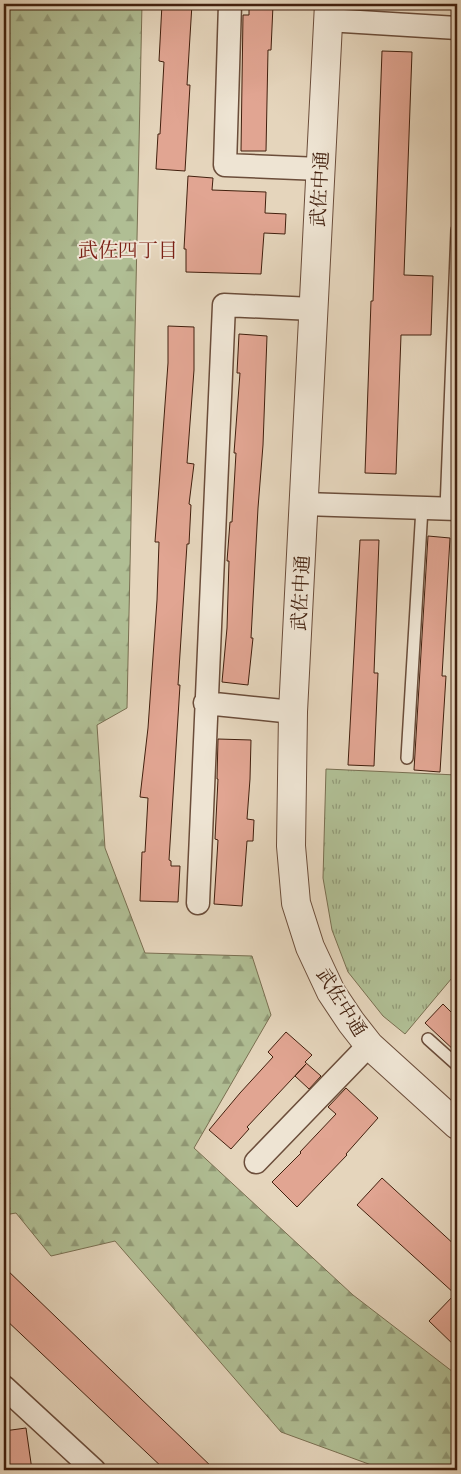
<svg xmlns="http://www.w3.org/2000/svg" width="461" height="1474" font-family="'Sorts Mill Goudy','Noto Serif JP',serif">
  <defs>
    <pattern id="grass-tufts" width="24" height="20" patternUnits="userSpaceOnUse" patternTransform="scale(1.25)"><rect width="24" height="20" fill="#b0be94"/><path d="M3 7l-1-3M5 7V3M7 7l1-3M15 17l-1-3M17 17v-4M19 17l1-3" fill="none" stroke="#919a77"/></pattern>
    <pattern id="forest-firs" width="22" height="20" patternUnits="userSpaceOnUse" patternTransform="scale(1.25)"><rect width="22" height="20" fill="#b0be94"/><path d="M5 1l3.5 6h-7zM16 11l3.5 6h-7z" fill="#919a77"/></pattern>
  </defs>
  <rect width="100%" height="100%" fill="#e5d5bc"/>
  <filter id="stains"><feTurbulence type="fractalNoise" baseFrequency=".004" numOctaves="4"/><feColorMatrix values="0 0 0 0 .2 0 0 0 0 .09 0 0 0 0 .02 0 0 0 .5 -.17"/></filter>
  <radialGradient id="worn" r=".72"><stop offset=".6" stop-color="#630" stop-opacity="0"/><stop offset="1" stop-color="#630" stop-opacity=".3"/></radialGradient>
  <path fill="url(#grass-tufts)" stroke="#796f51" d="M326 769 457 775V972L405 1034 383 1016 348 972 332 930 323 878Z"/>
  <path fill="url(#forest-firs)" stroke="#796f51" d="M4 4H142L127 708 97 725 105 848 145 953 252 956 271 1015 194 1148 353 1295 457 1375V1470H385L281 1432 115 1241 51 1256 16 1213 4 1215Z"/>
  <path fill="#e1a592" stroke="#42200e" d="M162 4H192L187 85H190L185 171 156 169 158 134H160L164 62 159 61Z
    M249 4 273 5 271 50H268L266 151H241L243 15H249Z
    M382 51 412 52 404 275 433 276 431 335H401L396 474 365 473 371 301H373Z
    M188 176 213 178 212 190 266 192 265 213 286 214 285 234 264 233 261 274 186 272V249H184Z
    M168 326 194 327V370L187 463 194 464 189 504 191 505 189 544H187L178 685H180L169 860 171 861V866H180L178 902 140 901 142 852H145L148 798 140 797 148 728 157 600 159 542H155L168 363Z
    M239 334 267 336 263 445 258 508 251 638H253L248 685 222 682 227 628 229 561H227L230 522H232L236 453H234L240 373H237Z
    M428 536 450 538 442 676H446L440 772 414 770Z
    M360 540H379L374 673H378L374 766 348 765Z
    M218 739 251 740 250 779 247 819 254 820 253 841H247L242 906 214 904 218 840 215 839 218 779H217Z
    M443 1004 457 1018V1053L425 1023Z
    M286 1032 312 1055 305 1062 321 1076 309 1089 295 1076 306 1064 247 1127 249 1129 231 1149 209 1130 240 1093 273 1057 268 1052Z
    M346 1088 378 1118 346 1154 347 1155 297 1207 272 1182 301 1153 300 1152 336 1114 328 1107Z
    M382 1178 457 1247V1348L429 1321 455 1294 357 1205Z
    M4 1267 138 1396 215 1470H165L4 1318Z
    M26 1428 32 1470H4V1431Z"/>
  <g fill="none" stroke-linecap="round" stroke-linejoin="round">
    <defs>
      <path id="service" d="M446 509 457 230
        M407 758 422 508
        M428 1039 457 1065"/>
      <path id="minor" d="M230 4 225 165 320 169
        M327 20 457 28
        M304 504 457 509
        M205 703 293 712
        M198 903 224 305 313 309
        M256 1162 369 1045
        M4 1387 94 1470"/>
      <path id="tertiary" d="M329 4 293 712 291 846 296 903 310 947 331 992 351 1022 369 1045 457 1125"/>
    </defs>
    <use href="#service" stroke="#6b4d3a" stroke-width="14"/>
    <use href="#minor" stroke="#6b4d3a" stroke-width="25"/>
    <use href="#tertiary" stroke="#6b4d3a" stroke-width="30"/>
    <use href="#service" stroke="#eee4d3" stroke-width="11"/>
    <use href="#minor" stroke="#eee4d3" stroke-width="22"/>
    <use href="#tertiary" stroke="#eee4d3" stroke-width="28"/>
  </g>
  <g text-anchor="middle" stroke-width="4" stroke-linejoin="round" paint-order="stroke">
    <g font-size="19" fill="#42200e" stroke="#eee4d3">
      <text transform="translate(319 189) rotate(-87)" y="7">武佐中通</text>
      <text transform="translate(300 593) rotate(-87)" y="7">武佐中通</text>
      <text transform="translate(342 1002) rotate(58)" y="7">武佐中通</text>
    </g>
    <g font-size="20" fill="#7a1f14" stroke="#eee4d3">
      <text x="128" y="257">武佐四丁目</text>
    </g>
  </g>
  <rect width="461" height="1474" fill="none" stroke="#e5d5bc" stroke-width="20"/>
  <rect x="5" y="5" width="451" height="1464" fill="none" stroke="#42200e" stroke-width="2.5"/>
  <rect x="10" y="10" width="441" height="1454" fill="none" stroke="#42200e"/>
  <rect width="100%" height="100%" filter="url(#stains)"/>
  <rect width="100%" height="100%" fill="url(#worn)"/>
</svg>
